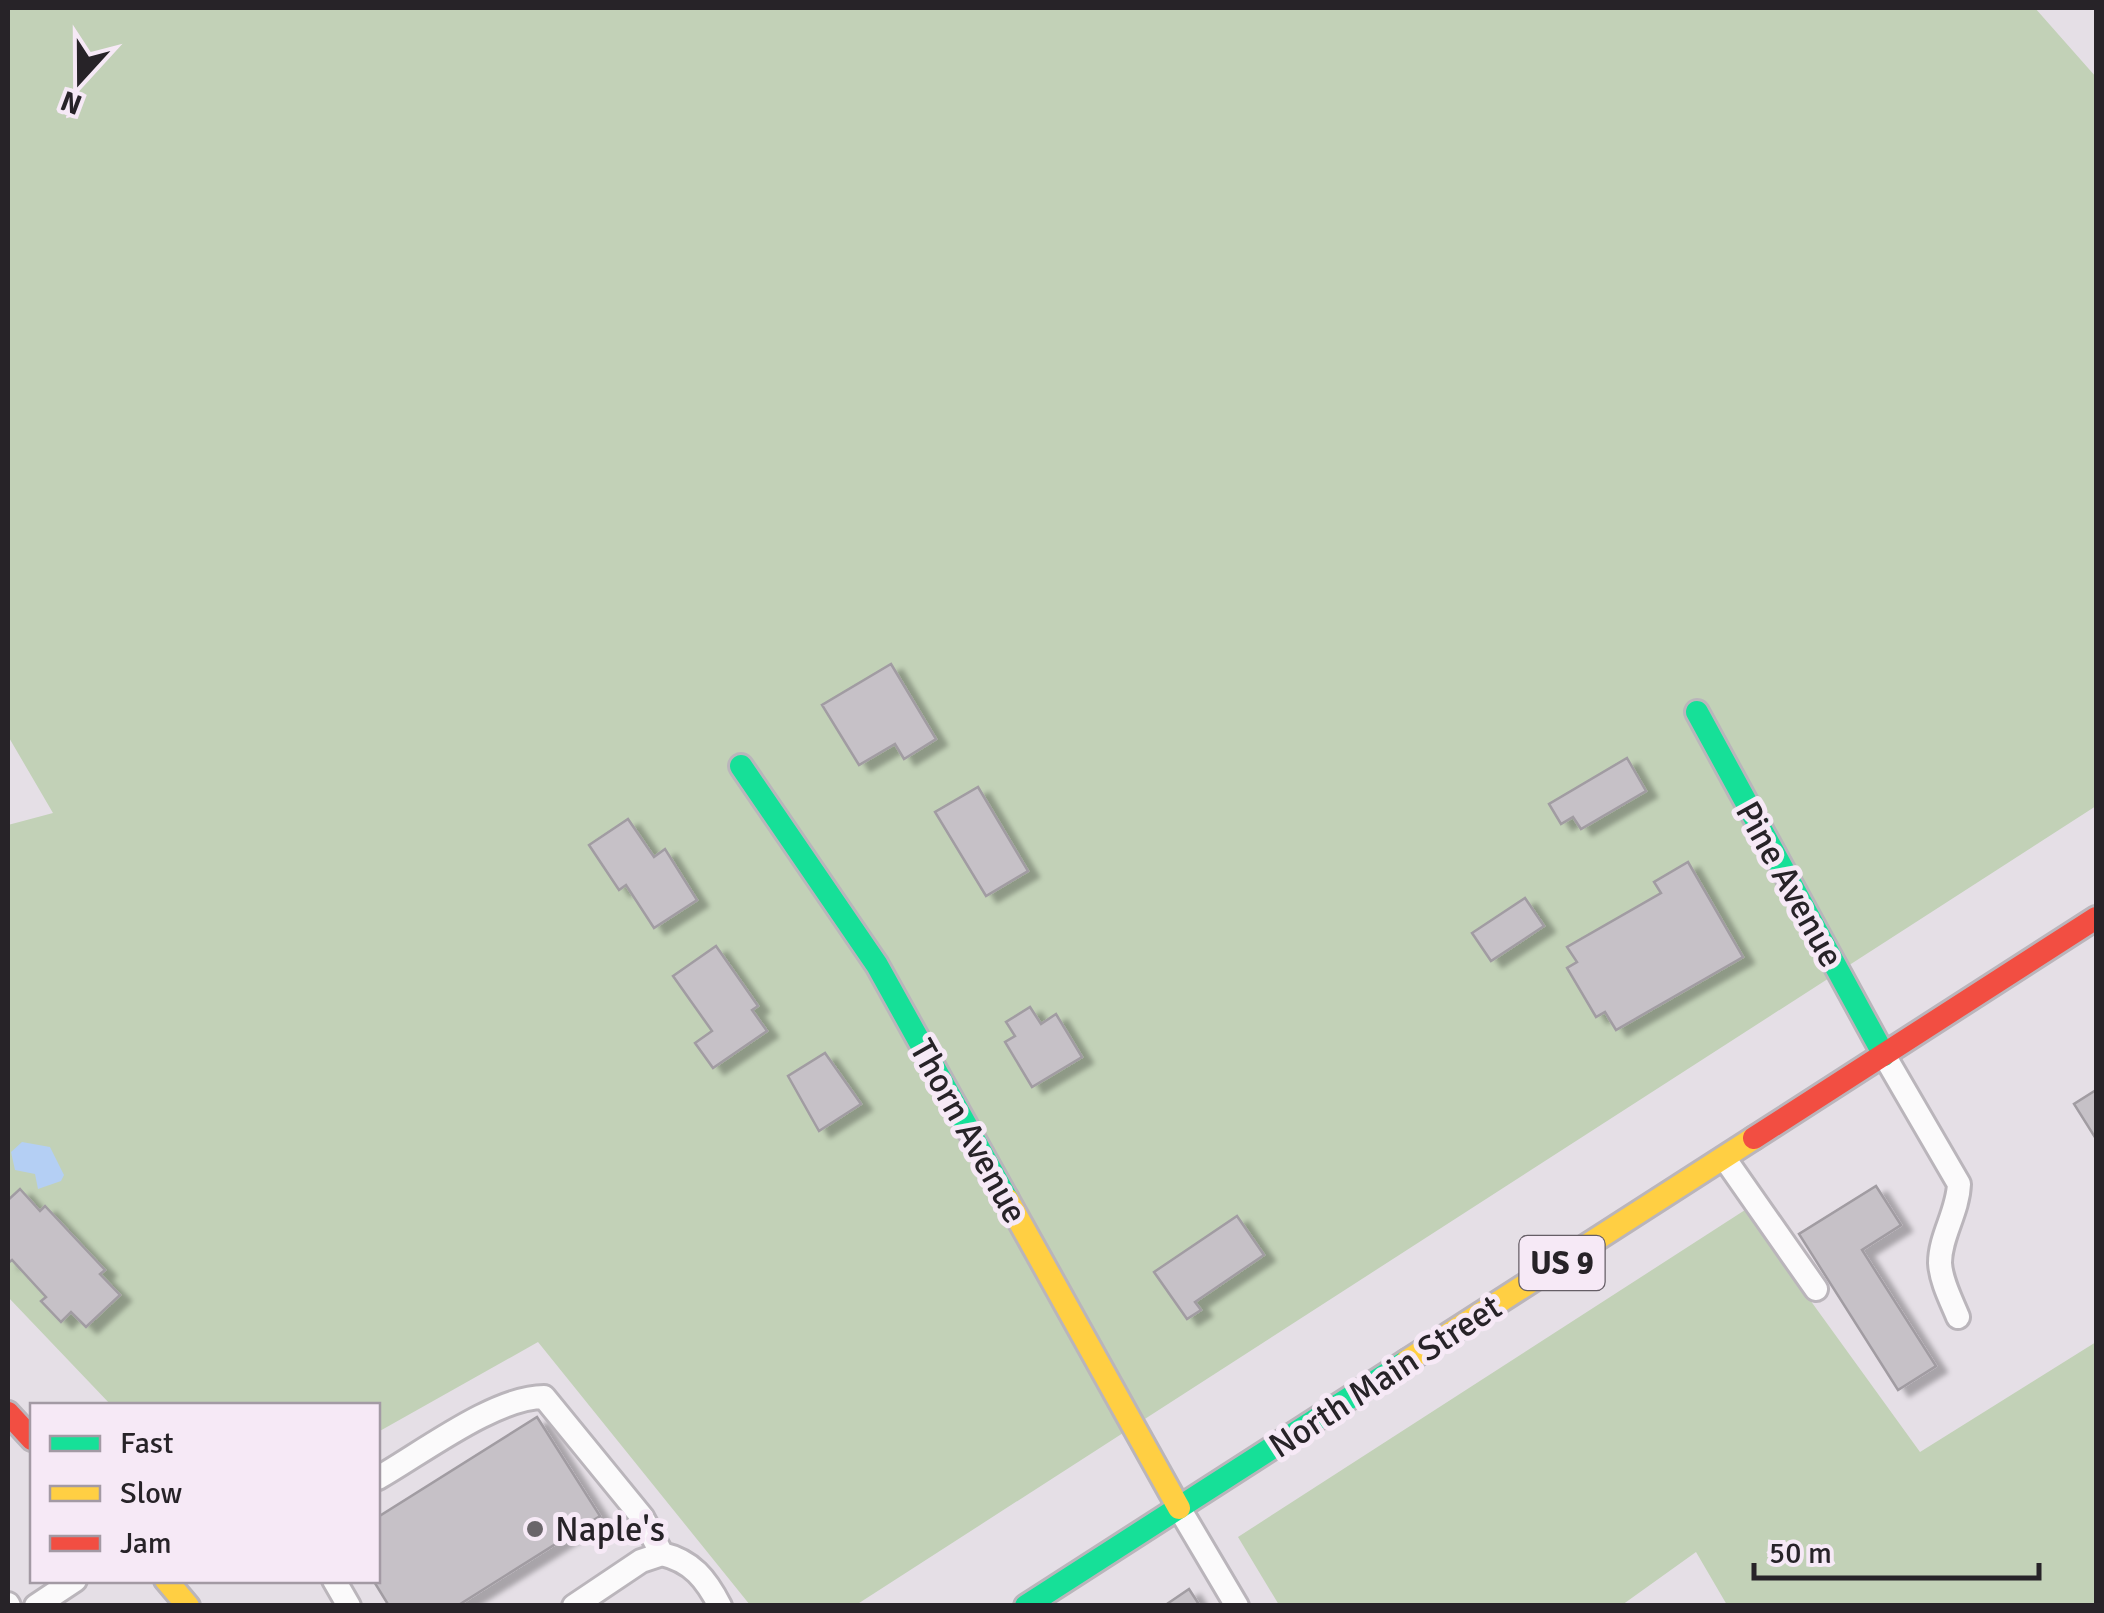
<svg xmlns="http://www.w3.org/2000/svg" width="2104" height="1613" font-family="Signika,sans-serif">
  <defs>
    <filter id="shadow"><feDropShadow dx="11" dy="6" stdDeviation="2.5" flood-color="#0004"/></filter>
  </defs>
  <rect width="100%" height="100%" fill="#e5dfe6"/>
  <path fill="#c2d1b7" d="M8 8H2035L2096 77V806L856 1605H750L538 1342 378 1432V1406L111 1405 8 1297V825L53 813 8 736Z
    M1745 1210 1920 1452 2096 1342V1605H1727L1696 1552 1622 1605H1279L1238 1537Z"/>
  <path fill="#b4cff4" d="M22 1142 50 1147 64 1175 61 1181 38 1189 35 1174 15 1170 11 1152Z"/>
  <path fill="#c6c1c7" stroke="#a19ca2" stroke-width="2.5" filter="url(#shadow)" d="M891 664 936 739 904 759 895 744 859 765 822 705Z
    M1627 758 1646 791 1581 829 1573 817 1561 824 1549 804Z
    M978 787 1028 871 986 896 935 812Z
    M628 819 654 857 665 849 697 900 654 928 626 885 619 890 589 845Z
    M1688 862 1743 957 1616 1030 1605 1012 1596 1017 1567 968 1577 962 1567 947 1661 893 1654 882Z
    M1525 898 1544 926 1491 961 1472 933Z
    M716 946 758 1006 752 1010 767 1031 713 1068 695 1043 712 1031 673 976Z
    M1030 1007 1041 1024 1056 1014 1082 1057 1032 1087 1005 1042 1015 1036 1006 1022Z
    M825 1053 861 1104 819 1131 788 1076Z
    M2096 1090V1139L2074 1104Z
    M1876 1186 1901 1225 1862 1250 1936 1366 1898 1390 1799 1234Z
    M20 1189 40 1211 45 1206 105 1270 100 1274 120 1295 86 1327 71 1312 61 1322 41 1301 46 1297 12 1260 8 1263V1200Z
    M1237 1216 1264 1255 1195 1302 1201 1310 1187 1319 1154 1272Z
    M537 1417 600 1516 457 1606H389L373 1580H378V1517Z
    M1189 1589 1200 1606H1164Z"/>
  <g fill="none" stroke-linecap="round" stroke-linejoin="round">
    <defs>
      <path id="lane" d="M1884 1055 1959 1184C1958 1212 1940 1236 1940 1263 1941 1281 1951 1300 1958 1317
        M1725 1159 1816 1289
        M378 1478C422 1453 495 1397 544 1397L642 1517 662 1554
        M1179 1508 1237 1606
        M334 1580 349 1606
        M8 1604 9 1606
        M36 1606 75 1580
        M574 1606 641 1561 662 1554C692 1561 706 1579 720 1606"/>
      <path id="fast" d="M1697 712 1884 1055
        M741 766 877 965 1007 1199
        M1026 1606 1407 1361"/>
      <path id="slow" d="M1007 1199 1179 1508
        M1407 1361 1754 1138
        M166 1580 188 1606"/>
      <path id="jam" d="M1754 1138 2096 918
        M8 1413 32 1439"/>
    </defs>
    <use href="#lane" stroke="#bab5bb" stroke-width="28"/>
    <use href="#fast" stroke="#bab5bb" stroke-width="28"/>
    <use href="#slow" stroke="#bab5bb" stroke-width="28"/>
    <use href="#jam" stroke="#bab5bb" stroke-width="28"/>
    <use href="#lane" stroke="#fbfafb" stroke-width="22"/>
    <use href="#fast" stroke="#16e098" stroke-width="22"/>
    <use href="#slow" stroke="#ffcf43" stroke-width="22"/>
    <use href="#jam" stroke="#f24e42" stroke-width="22"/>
  </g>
  <circle fill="#6a656a" stroke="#f6e9f6" stroke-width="4" cx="535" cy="1529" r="10"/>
  <g text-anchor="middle" stroke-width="10" stroke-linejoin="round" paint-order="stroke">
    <rect fill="#f6e9f6" stroke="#655e66" stroke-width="2.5" x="1519.5" y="1236" width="85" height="54" rx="8"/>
    <g font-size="32" font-weight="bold" fill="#272328">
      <text x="1562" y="1274">US 9</text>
    </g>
    <g font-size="35" fill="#272328" stroke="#f6e9f6">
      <text transform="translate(1790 884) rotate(61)" y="12">Pine Avenue</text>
      <text transform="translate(969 1131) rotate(61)" y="12">Thorn Avenue</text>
      <text transform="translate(1385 1376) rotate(-33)" y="12">North Main Street</text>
    </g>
    <g font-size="35" fill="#272328" stroke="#f6e9f6" text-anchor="start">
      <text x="555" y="1541">Naple's</text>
    </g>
  </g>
  <rect width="2104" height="1613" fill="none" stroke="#272328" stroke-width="20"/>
  <rect x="30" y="1403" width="350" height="180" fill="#f6e9f6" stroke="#a39aa4" stroke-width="2.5"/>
  <rect x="50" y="1436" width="50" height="15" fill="#16e098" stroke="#a39aa4" stroke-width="2.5"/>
  <text x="120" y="1453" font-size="30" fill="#272328">Fast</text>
  <rect x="50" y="1486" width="50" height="15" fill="#ffcf43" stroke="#a39aa4" stroke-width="2.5"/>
  <text x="120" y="1503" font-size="30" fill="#272328">Slow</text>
  <rect x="50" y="1536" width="50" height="15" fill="#f24e42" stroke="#a39aa4" stroke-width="2.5"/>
  <text x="120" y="1553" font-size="30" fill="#272328">Jam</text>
  <g transform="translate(80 80) rotate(201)" stroke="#f6e9f6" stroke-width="8" paint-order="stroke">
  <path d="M0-8L18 38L0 25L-18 38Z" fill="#272328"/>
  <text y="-15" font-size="28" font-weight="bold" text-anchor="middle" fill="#272328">N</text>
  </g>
  <path d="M1754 1563v15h285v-15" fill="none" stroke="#272328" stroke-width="5"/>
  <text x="1769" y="1563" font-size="30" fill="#272328" stroke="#f6e9f6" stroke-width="8" paint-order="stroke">50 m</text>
</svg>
